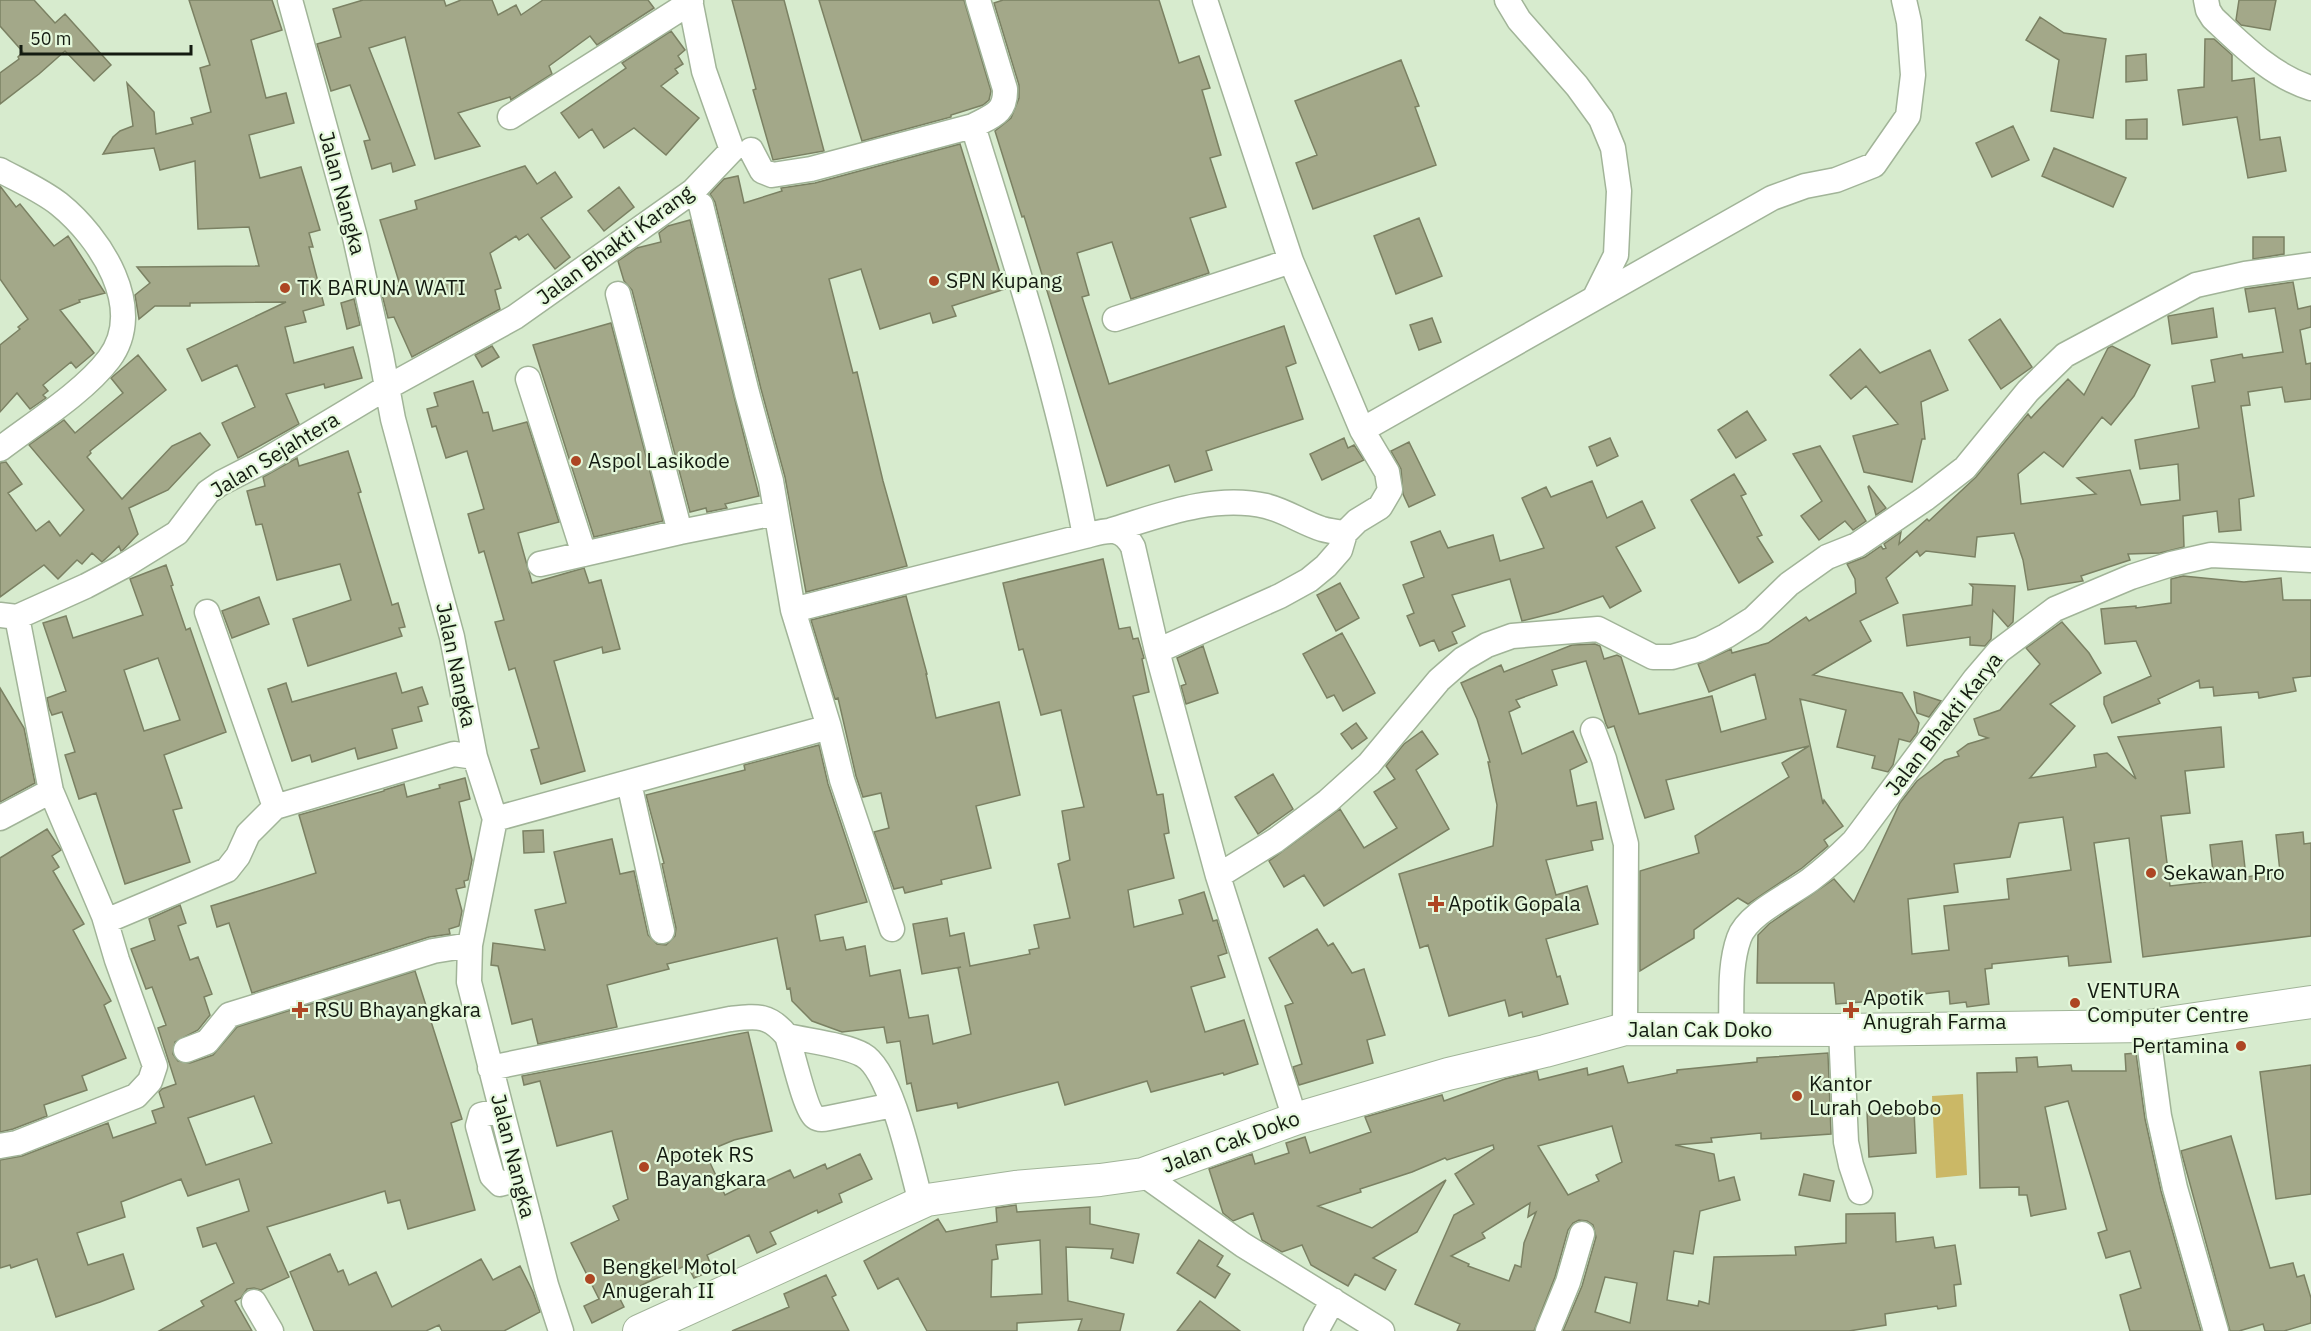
<svg xmlns="http://www.w3.org/2000/svg" width="2311" height="1331" font-family="'IBM Plex Sans',sans-serif">
  <rect width="100%" height="100%" fill="#d7ebce"/>
  <path fill="#cbb866" d="M1963 1094 1967 1175 1936 1178 1932 1096Z"/>
  <path fill="#a3a889" stroke="#7b8163" stroke-width="1.5" fill-rule="evenodd" d="M0 0H34L55 23 65 14 111 65 94 81 65 51 39 74 0 104V73L19 59 18 57 23 52 0 26Z
    M189 0H272L282 30 251 40 266 98 286 93 294 123 249 135 260 178 301 167 320 230 309 233 313 247H309L324 305 303 311 306 322 285 327 294 363 353 347 362 378 325 388 324 384 286 394 299 424 238 458 222 423 255 407 237 365 202 381 187 349 286 302 190 303V306H155L139 319 135 295 150 283 137 267 259 266 249 227 198 229 195 161 160 170 154 148 103 154 113 137 120 131 133 126 127 83 154 112 156 134 193 124 191 118 211 112 200 68 210 65Z
    M363 0H444L446 6 461 0H492L498 15 516 5 521 15 543 0H648L654 8 597 45 590 36 549 66 552 74 511 100 510 97 458 113 480 146 435 159 405 37 369 48 415 165 393 172 391 163 372 169 364 141 370 140 350 85 331 91 317 44 341 37 333 9Z
    M732 0H784L824 151 773 160 753 90 756 89Z
    M819 0H964L991 91 989 100 983 105 951 115V117L862 141Z
    M1003 0H1159L1179 63 1199 56 1210 88 1202 90 1221 155 1210 158 1226 207 1190 218 1209 273 1131 299 1112 242 1077 253 1089 295 1082 297 1109 384 1284 326 1296 363 1286 367 1303 419 1206 451 1212 470 1175 482 1169 465 1107 486 1024 216 1022 217 995 131 1011 118 1019 98V85L994 3Z
    M2239 0H2276L2270 30 2241 25 2236 20Z
    M2040 17 2064 33 2106 39 2093 118 2051 111 2059 60 2026 40Z
    M671 31 685 50 678 56 683 64 675 69 678 73 661 86 699 118 666 155 634 128 604 148 592 129 579 138 561 113 626 68 622 63Z
    M2205 39H2214L2232 55V81L2254 78 2260 140 2280 137 2286 171 2248 178 2237 117 2183 125 2178 90 2204 87Z
    M2146 54 2147 80 2126 82V56Z
    M1401 60 1419 106 1415 107 1436 165 1313 209 1296 163 1317 155 1295 101Z
    M2147 119V139H2126V120Z
    M2013 126 2029 160 1992 177 1976 143Z
    M960 144 1005 289 952 306 956 316 933 323 930 313 880 329 861 269 829 279 853 373 857 372 883 481 907 566 806 592 785 477 761 389 715 202 710 194 724 179 738 176 744 203 782 191 781 188 815 183Z
    M2054 148 2126 178 2113 207 2042 176Z
    M525 166 537 184 555 172 572 197 541 218 570 257 555 269 528 234 519 240 516 236 490 253 501 288 495 290 500 309 412 357 394 317 388 318 381 291 400 285 380 220 417 209 415 201Z
    M0 186 16 207 20 204 54 246 68 236 105 293 79 300 80 302 60 310 94 353 76 368 71 362 43 385 48 391 43 395 46 398 30 409 17 393 0 412V345L20 329 18 327 28 319 0 279Z
    M619 187 634 207 604 231 588 211Z
    M1419 218 1442 276 1396 294 1374 236Z
    M690 220 759 496 725 504 727 508 707 512 706 508 690 512 632 290 624 281 618 261 637 248 661 242 659 233 668 226Z
    M2253 237H2284V254L2253 259Z
    M2293 282 2298 309 2311 306V327L2300 330 2306 364 2311 363V399L2285 402 2282 387 2248 392 2250 405 2241 406 2254 496 2239 499 2241 530 2219 532 2217 511 2183 516 2184 547 2160 553 2128 554 2130 560 2081 576 2083 581 2028 590 2023 560 2014 533 1977 537 1975 557 1926 551 1920 556 1917 551 1886 578 1898 603 1860 621 1871 641 1813 675 1902 693 1919 723 1917 733 1910 742 1899 739 1893 765 1888 772 1872 768 1875 756 1837 747 1846 710 1800 699 1823 804 1824 800 1843 826 1824 840 1828 846 1802 868 1748 904 1738 898 1694 930V938L1640 971V871L1699 853 1695 836 1789 777 1782 763 1809 746 1666 780 1674 809 1645 818 1614 726 1608 728 1606 724 1586 661 1552 670 1557 685 1516 700 1520 707 1509 712 1522 754 1573 731 1587 762 1570 770 1577 806 1596 802 1603 839 1591 841 1593 850 1546 860 1556 895 1587 886 1598 924 1546 939 1557 977 1560 976 1568 1004 1523 1017 1522 1012 1509 1016 1505 1000 1449 1016 1428 945 1420 948 1399 874 1493 846 1497 805 1488 762H1490L1477 719 1461 683 1501 665 1504 672 1572 645 1595 644 1600 646 1604 659 1617 655 1621 657 1639 714 1712 696 1721 732 1766 719 1755 674 1709 692 1698 664 1731 649 1732 653 1768 643 1806 617 1809 621 1856 593 1855 579 1847 564 1865 557 1881 546 1883 549 1886 548 1884 544 1901 532 1899 544 1927 519 1929 521 1976 477 2028 414 2031 418 2068 379 2084 395 2108 348 2112 346 2150 365 2134 396 2111 425 2102 417 2063 467 2044 452 2018 474 2021 504 2096 494 2077 478 2130 470 2141 505 2180 500 2178 464 2140 469 2135 440 2199 428 2192 386 2215 382 2211 360 2242 354 2243 358 2283 352 2275 308 2249 312 2245 289Z
    M354 299 360 325 347 329 341 303Z
    M2213 308 2217 337 2172 344 2168 316Z
    M1432 318 1441 342 1419 350 1410 325Z
    M2000 319 2032 367 2001 389 1969 340Z
    M611 323 663 521 594 537 533 345Z
    M492 346 499 357 482 367 475 355Z
    M1860 349 1880 373 1930 350 1948 390 1921 402 1925 439H1922L1912 482 1864 472 1853 436 1898 424 1866 386 1851 399 1830 375Z
    M138 355 166 390 90 451 91 453 87 457 122 499 172 446 200 433 210 445 168 490 129 508 138 534 123 550 121 551 119 546 102 562 92 553 82 564 77 560 58 579 44 565 0 597V463L6 462 22 484 8 493 36 531 49 521 60 536 84 510 29 445 64 420 75 433 123 393 111 378Z
    M473 381 483 413 488 412 493 431 527 422 559 522 518 533 532 583 584 568 589 583 601 580 620 649 603 653 602 647 554 661 585 771 541 784 531 750 539 748 515 668 509 670 495 622 504 620 484 551 479 553 468 514 484 509 467 451 446 458 436 426 432 427 427 409 438 406 434 393Z
    M1747 411 1766 440 1736 458 1718 430Z
    M1344 438 1348 448 1354 445 1364 460 1322 480 1310 454Z
    M1610 438 1618 456 1597 466 1589 447Z
    M1409 442 1435 495 1409 507 1403 494 1401 469 1391 451Z
    M1820 446 1866 521 1853 530 1845 521 1819 540 1801 516 1822 501 1793 454Z
    M348 451 361 492 358 493 390 598 392 605 398 603 405 627 399 628 402 636 308 666 293 619 351 600 340 564 277 580 262 524 256 525 247 491 265 486 263 477 297 458 299 466Z
    M1734 474 1746 494 1741 496 1762 535 1757 537 1773 562 1739 583 1691 500Z
    M1592 481 1607 518 1642 501 1655 528 1616 547 1641 591 1610 608 1603 596 1558 612 1522 621 1510 579 1452 595 1465 626 1452 632 1457 643 1439 651 1434 640 1420 646 1407 616 1414 613 1403 585 1424 577 1411 542 1440 531 1448 548 1493 535 1500 561 1544 548 1522 498 1546 487 1551 497Z
    M1869 486 1886 508 1876 515 1868 487Z
    M1103 559 1119 629 1130 627 1133 639 1138 638 1144 658 1142 659 1149 692 1133 696 1157 795 1163 794 1169 833 1164 834 1174 878 1128 890 1134 927 1183 914 1179 900 1204 892 1213 921 1217 920 1227 953 1218 956 1225 977 1191 987 1205 1032 1244 1020 1258 1064 1224 1075 1223 1073 1151 1092 1147 1081 1065 1105 1058 1082 958 1108 957 1103 917 1111 911 1083 907 1084 900 1041 887 1043 884 1027 842 1032 812 1021 792 1001 790 988 787 989 777 938 667 964 669 969 607 985 617 1027 538 1044 532 1019 512 1024 498 966 491 965 493 943 545 950 535 910 566 903 554 852 612 839 620 874 634 871 648 935 657 944 666 945 675 936 676 928 662 864 664 863 646 795 745 770 744 765 819 745 828 784 867 902 815 915 820 941 843 937 846 950 865 946 870 976 900 970 909 1018 928 1015 933 1044 971 1034 958 968 961 967 922 974 913 924 947 918 950 936 964 933 970 966 1030 954 1029 950 1039 948 1034 925 1070 918 1058 864 1070 860 1062 811 1084 807 1061 710 1041 715 1023 649 1019 650 1003 583Z
    M166 565 173 585 171 586 186 630 190 628 226 732 164 755 182 808 173 810 190 862 125 884 96 793 79 799 65 755 75 752 62 712 52 715 49 708 47 698 66 691 43 623 66 616 73 638 143 615 130 579ZM158 658 180 720 144 731 124 670Z
    M2183 576 2244 582 2281 578 2283 600H2311V676L2293 678 2296 691 2259 698 2258 692 2214 696 2213 687 2200 688 2199 680 2158 699 2160 703 2112 723 2104 704V697L2151 676 2136 641 2105 644 2101 609 2136 606V608L2171 603V579Z
    M1340 583 1359 618 1336 631 1317 595Z
    M1970 584 2015 586 2013 622 2008 627 1993 610 1991 639 1985 646 1970 645V637L1907 646 1903 615 1972 605 1973 587Z
    M906 596 927 674H926L936 718 999 702 1020 795 976 806 991 868 941 880 942 884 905 893 903 887 894 889 874 832 889 828 881 793 863 797 856 776 838 698 835 699 811 620Z
    M259 597 269 624 232 638 222 611Z
    M2062 622 2089 653 2101 673 2050 704 2075 726 2030 778 2096 767 2094 755 2107 753 2136 779 2118 737 2221 727 2224 767 2185 771 2190 813 2161 816 2170 886 2214 881 2210 845 2242 841 2246 877 2280 872 2276 835 2303 832 2304 844 2311 843V936L2143 957 2129 838 2094 843 2111 962 2069 966 2068 956 1992 964V968L1985 969 1989 1004 1967 1007 1966 1002 1950 1004 1949 991 1914 995V998L1836 1004 1834 983H1757L1758 935 1769 924 1834 879 1854 902 1900 803 1917 781 1945 760 1959 756 1957 752 1968 744 1988 738 1979 735 1974 719 2000 710 2040 664 2026 648ZM2063 817 2071 870 2007 879 2009 899 1944 906 1949 950 1912 954 1908 899 1958 892 1954 864 2010 857 2019 823Z
    M1342 633 1375 693 1343 711 1334 695 1327 698 1303 654Z
    M1203 646 1218 693 1186 704 1181 686 1186 684 1177 658Z
    M396 673 402 693 422 687 428 704 418 707 422 721 392 729 397 748 358 759 355 748 312 762 310 755 292 761 268 689 286 683 292 702Z
    M0 688 24 728 35 783 0 802Z
    M1914 692 1941 701 1929 717 1917 713Z
    M1356 723 1367 738 1352 749 1341 734Z
    M1422 731 1438 754 1416 770 1449 829 1324 906 1304 875 1284 887 1269 861 1340 809 1364 848 1397 828 1374 792 1395 779 1386 766 1404 744Z
    M1273 774 1293 809 1258 834 1235 797Z
    M465 778 470 799 459 802 472 860 468 880 464 881 465 887 456 889 462 911 459 926 449 929 450 934 429 937 252 993 229 923 217 927 211 906 316 873 299 815 384 791V790L404 784 407 797 440 788 439 785Z
    M47 829 61 850 52 856 59 867 53 871 84 924 73 930 111 1001 104 1005 126 1058 82 1076 87 1090 44 1105 47 1116 13 1129 0 1132V858Z
    M543 830 544 852 524 853 523 831Z
    M180 905 186 923 178 926 190 960 198 957 212 994 204 997 210 1015 198 1030 175 1042 173 1054 178 1061 190 1063 213 1055 237 1027 415 971 462 1119 451 1123 475 1210 408 1229 400 1200 388 1203 385 1191 267 1227 289 1277 261 1290 254 1288 247 1289 241 1298 235 1301 252 1331H159L204 1306 201 1301 234 1283 216 1243 203 1247 197 1228 249 1211 239 1179 188 1196 181 1179 121 1202 125 1217 77 1233 88 1265 123 1254 134 1289 100 1302 56 1317 37 1259 11 1268 10 1265 0 1268V1160L22 1156 108 1123 113 1138 156 1123 152 1111 164 1107 159 1092 162 1089 176 1084 158 1028 166 1025 152 987 146 989 131 949 155 940 149 919ZM254 1096 272 1143 206 1165 188 1118Z
    M1317 929 1328 946 1333 943 1352 973 1364 969 1385 1035 1367 1040 1373 1063 1299 1085 1293 1067 1302 1064 1285 1006 1293 1003 1269 958Z
    M748 1032 772 1131 734 1140 705 1152 725 1195 749 1183 751 1188 790 1170 794 1178 825 1164 827 1169 860 1154 872 1179 839 1194 842 1202 818 1213 817 1210 770 1232 776 1244 757 1253 749 1235 707 1255 713 1270 694 1278 687 1265 646 1283 619 1297 624 1307 592 1323 584 1306 599 1299 571 1243 619 1220 613 1206 628 1199 612 1131 557 1146 540 1081 524 1085 522 1076Z
    M1828 1053 1831 1134 1761 1139V1133L1711 1138 1712 1142 1675 1145 1714 1154 1719 1181 1734 1177 1740 1200 1700 1211 1693 1254 1674 1251 1667 1300 1698 1306 1699 1301 1709 1304 1714 1257 1796 1255 1795 1247 1846 1243V1214L1895 1213 1896 1242 1933 1237 1935 1248 1955 1245 1961 1284 1954 1285 1956 1306 1938 1309 1937 1306 1885 1314 1886 1325 1849 1331H1563L1582 1286 1596 1237 1593 1225 1587 1221 1579 1220 1573 1223 1568 1230 1555 1277 1534 1331H1457L1460 1324 1415 1304 1454 1215 1474 1204 1455 1174 1494 1149 1493 1145 1447 1160 1445 1158 1412 1172 1360 1189 1361 1192 1318 1206 1372 1228 1446 1180 1417 1232 1373 1258 1396 1270 1385 1290 1355 1274 1348 1286 1311 1265 1302 1245 1282 1252 1262 1240 1253 1213 1233 1221 1223 1213 1209 1169 1252 1154 1255 1164 1289 1153 1286 1143 1305 1137 1310 1153 1371 1132 1365 1117 1442 1095 1444 1101 1505 1079 1537 1071 1539 1080 1587 1068 1588 1075 1623 1066 1628 1083 1677 1073V1070L1757 1062V1058ZM1612 1126 1622 1162 1596 1175 1599 1181 1568 1195 1538 1146ZM1530 1203 1528 1217 1536 1212 1524 1243 1521 1267 1515 1265 1509 1281 1468 1266 1469 1264 1451 1256 1485 1238 1482 1233ZM1605 1277 1637 1283 1630 1323 1595 1312Z
    M2136 1053 2145 1119 2161 1191 2201 1331H2130L2120 1295 2141 1288 2130 1251 2106 1258 2098 1233 2107 1230 2068 1101 2045 1107 2066 1209 2031 1216 2027 1195H2019V1187L1980 1188 1977 1073 2017 1072 2016 1058 2037 1057 2038 1067 2071 1065 2072 1071H2126L2125 1054Z
    M2311 1065V1194L2276 1199 2260 1072Z
    M1914 1110 1916 1153 1869 1157 1867 1112Z
    M2231 1136 2270 1268 2293 1263 2297 1277 2304 1275 2311 1298V1323L2284 1331H2265L2263 1324 2239 1331H2230L2181 1151Z
    M1804 1174 1834 1181 1830 1201 1799 1195Z
    M1016 1205 1017 1212 1090 1207V1224L1139 1234 1133 1263 1111 1258 1113 1249 1066 1247 1068 1301 1124 1314 1120 1331H1078L1082 1319 1017 1323V1331H927L898 1278 878 1289 864 1261 938 1219 946 1232 997 1222 996 1208ZM1040 1240 1042 1294 991 1297 992 1260 998 1259 996 1245Z
    M1199 1240 1223 1256 1217 1266 1230 1274 1215 1298 1177 1273Z
    M330 1254 338 1272 343 1270 349 1285 376 1272 392 1307 481 1259 493 1280 520 1266 533 1292 540 1312 504 1331H442L439 1325 426 1331H314L290 1272Z
    M826 1275 836 1295 832 1297 849 1331H732L789 1307 784 1294Z
    M1200 1301 1240 1331H1177Z"/>
  <g fill="none" stroke-linecap="round" stroke-linejoin="round">
    <defs>
      <path id="minor" d="M290 0 355 237 381 355 393 419 452 637 475 757 495 819 470 945 469 982 546 1285 561 1331
        M1507 0 1519 20 1577 86 1601 119 1613 148 1619 191 1616 255 1595 297
        M2206 0 2208 10 2213 18C2242 45 2272 76 2311 88
        M510 117 691 2
        M973 126C1015 261 1059 396 1085 536
        M751 150 762 171 772 175 811 169 973 126C992 116 1006 113 1005 89L978 0
        M0 170C20 181 41 190 59 204 100 237 147 308 109 359 84 392 34 423 0 449
        M701 205 747 393 771 481 793 610
        M618 294 680 532
        M1115 319 1291 261
        M528 379 584 554
        M1362 430 1772 198 1805 186 1836 180 1874 165 1908 116 1913 75 1909 22 1904 0
        M1112 530C1161 515 1214 494 1266 506 1286 511 1303 523 1322 529 1329 531 1337 532 1345 533
        M540 564 680 532 776 513
        M207 612 275 807
        M0 615 17 617 51 791 104 916 117 960 155 1066 150 1081 136 1096 17 1143 0 1146
        M17 617 86 586 122 567 177 533 208 492 221 483 266 460 386 388 515 317 693 191 732 150 704 71 690 0
        M1157 651 1280 596 1309 580 1326 566 1340 550 1345 533 1357 521 1380 507 1390 490 1387 472 1362 430 1291 261 1205 0
        M829 727 842 780 892 929
        M1593 730 1604 759 1626 844 1625 1029
        M629 783 662 931
        M0 818 51 791
        M495 819 829 727 793 610 1085 536C1105 531 1121 524 1133 547L1157 651 1218 876 1295 1119
        M1218 876 1276 840 1328 801 1369 764 1439 680 1463 659 1487 645 1512 636 1598 629 1653 657H1672L1700 649 1726 636 1753 619 1789 584 1827 557 1857 545 1926 498 1965 468 2028 391 2065 355 2196 285 2245 274 2311 265
        M106 921 227 870 238 856 248 834 275 807 454 754 475 757
        M2147 1026 2159 1116 2175 1188 2216 1331
        M1731 1029C1732 999 1729 966 1739 938 1747 914 1790 895 1810 880 1826 868 1840 855 1854 841L1975 679 1999 651 2055 609 2131 577 2171 564 2211 555 2311 560
        M1841 1030 1846 1142 1851 1165 1860 1192
        M787 1036C808 1041 846 1045 863 1055 892 1071 912 1170 921 1203
        M186 1050 207 1042 229 1015 433 951 470 945
        M490 1068 730 1019C757 1016 769 1014 787 1036 792 1050 805 1110 815 1117 819 1120 824 1119 829 1118L893 1105
        M501 1110 481 1115 478 1126 492 1176 500 1184 519 1179
        M1143 1174 1243 1245 1382 1331
        M254 1302 271 1331
        M1316 1331 1333 1300
        M1548 1331 1568 1282 1582 1234"/>
      <path id="major" d="M639 1331 927 1200 1015 1187 1100 1180 1143 1174 1295 1119 1448 1074 1545 1051 1625 1029 1841 1030 2147 1026 2311 1002"/>
    </defs>
    <use href="#minor" stroke="#a1b498" stroke-width="27"/>
    <use href="#major" stroke="#a1b498" stroke-width="34"/>
    <use href="#minor" stroke="#fff" stroke-width="24"/>
    <use href="#major" stroke="#fff" stroke-width="32"/>
  </g>
  <g fill="#ad4623" stroke="#e4f8db" stroke-width="2">
    <circle cx="934" cy="281" r="6"/>
    <circle cx="285" cy="288" r="6"/>
    <circle cx="576" cy="461" r="6"/>
    <circle cx="2151" cy="873" r="6"/>
    <path d="M1433 895h6v6h6v6h-6v6h-6v-6h-6v-6h6z"/>
    <circle cx="2075" cy="1003" r="6"/>
    <path d="M297 1001h6v6h6v6h-6v6h-6v-6h-6v-6h6z"/>
    <path d="M1848 1001h6v6h6v6h-6v6h-6v-6h-6v-6h6z"/>
    <circle cx="2241" cy="1046" r="6"/>
    <circle cx="1797" cy="1096" r="6"/>
    <circle cx="644" cy="1167" r="6"/>
    <circle cx="590" cy="1279" r="6"/>
  </g>
  <g text-anchor="middle" stroke-width="4.5" stroke-linejoin="round" paint-order="stroke">
    <g font-size="21" fill="#141b11" stroke="#e4f8db">
      <text transform="translate(342 193) rotate(75)" y="7">Jalan Nangka</text>
      <text transform="translate(615 245) rotate(-36)" y="7">Jalan Bhakti Karang</text>
      <text transform="translate(275 455) rotate(-31)" y="7">Jalan Sejahtera</text>
      <text transform="translate(456 665) rotate(78)" y="7">Jalan Nangka</text>
      <text transform="translate(1944 724) rotate(-52)" y="7">Jalan Bhakti Karya</text>
      <text x="1700" y="1037">Jalan Cak Doko</text>
      <text transform="translate(1231 1142) rotate(-20)" y="7">Jalan Cak Doko</text>
      <text transform="translate(513 1156) rotate(76)" y="7">Jalan Nangka</text>
    </g>
    <g font-size="21" fill="#141b11" stroke="#e4f8db" text-anchor="start">
      <text x="946" y="288">SPN Kupang</text>
      <text x="297" y="295">TK BARUNA WATI</text>
      <text x="588" y="468">Aspol Lasikode</text>
      <text x="2163" y="880">Sekawan Pro</text>
      <text x="1448" y="911">Apotik Gopala</text>
      <text x="2087" y="998">VENTURA<tspan x="2087" dy="24">Computer Centre</tspan></text>
      <text x="1863" y="1005">Apotik<tspan x="1863" dy="24">Anugrah Farma</tspan></text>
      <text x="314" y="1017">RSU Bhayangkara</text>
      <text x="2229" y="1053" text-anchor="end">Pertamina</text>
      <text x="1809" y="1091">Kantor<tspan x="1809" dy="24">Lurah Oebobo</tspan></text>
      <text x="656" y="1162">Apotek RS<tspan x="656" dy="24">Bayangkara</tspan></text>
      <text x="602" y="1274">Bengkel Motol<tspan x="602" dy="24">Anugerah II</tspan></text>
    </g>
  </g>
  <path d="M21 45v9h170v-9" fill="none" stroke="#141b11" stroke-width="3"/>
  <text x="30" y="45" font-size="18" fill="#141b11" stroke="#e4f8db" stroke-width="4.5" paint-order="stroke">50 m</text>
</svg>
